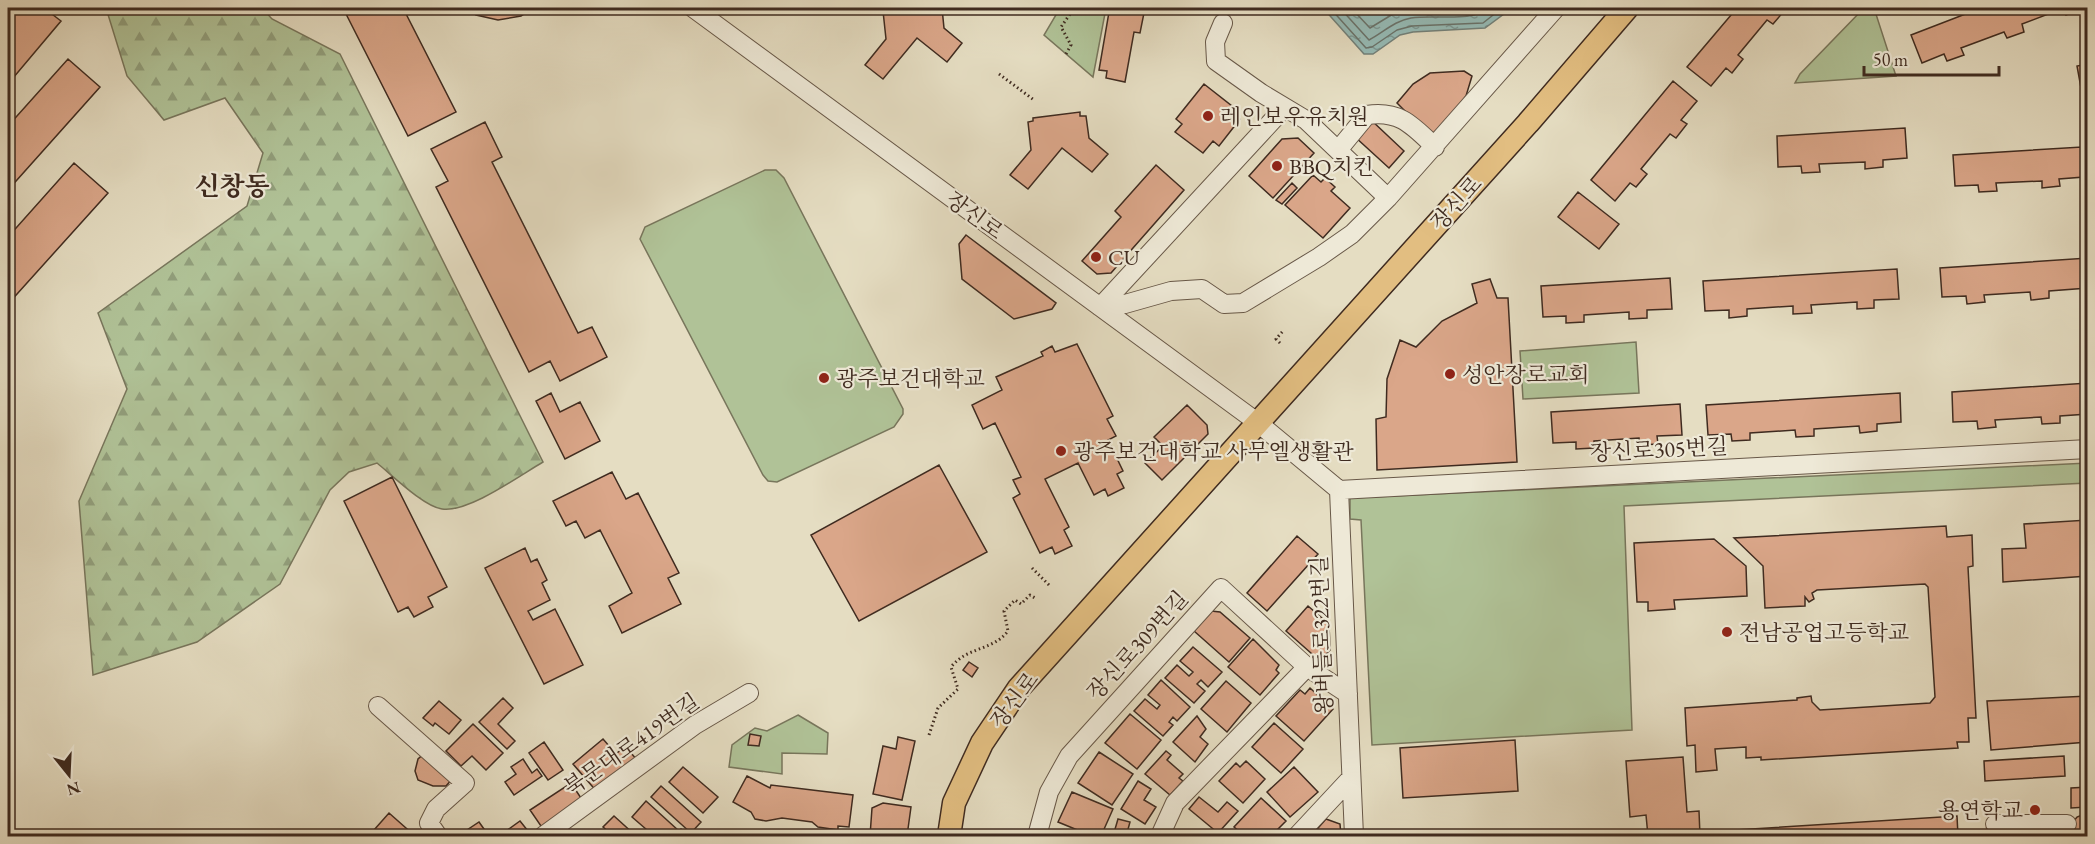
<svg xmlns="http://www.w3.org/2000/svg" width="2095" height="844" font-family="'EB Garamond','Noto Serif KR',serif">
  <defs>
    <pattern id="forest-firs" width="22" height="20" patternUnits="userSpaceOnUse" patternTransform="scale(1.5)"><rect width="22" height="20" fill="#b0c297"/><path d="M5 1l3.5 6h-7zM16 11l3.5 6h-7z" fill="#919e7b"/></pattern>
    <pattern id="water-ripples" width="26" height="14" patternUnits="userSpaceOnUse" patternTransform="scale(1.5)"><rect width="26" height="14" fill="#96bbb6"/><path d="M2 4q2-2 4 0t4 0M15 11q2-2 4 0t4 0" fill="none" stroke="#7c9894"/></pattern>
  </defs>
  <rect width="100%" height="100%" fill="#e5ddc2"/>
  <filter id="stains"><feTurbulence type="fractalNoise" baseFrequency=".00333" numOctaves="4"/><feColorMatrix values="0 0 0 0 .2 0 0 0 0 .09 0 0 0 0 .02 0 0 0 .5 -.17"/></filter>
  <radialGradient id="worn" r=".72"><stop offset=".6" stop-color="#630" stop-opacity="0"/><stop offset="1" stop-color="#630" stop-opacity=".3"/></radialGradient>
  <path fill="#b0c297" stroke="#78765c" stroke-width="1.5" d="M1060 8H1117H1106L1093 77 1044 35Z
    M1864 8H1874L1896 76 1795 83 1800 74Z
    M765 170H776L784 178 903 409V414L894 427 777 482 768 481 763 475 640 239 645 227Z
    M1636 342 1639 393 1523 399 1520 351Z
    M2088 463 2087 483 1624 506 1632 730 1372 745 1361 520 1350 519V498Z
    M798 715 828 733 827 754 782 753V774L729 767 732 745 755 728 767 731Z"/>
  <path fill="url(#forest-firs)" stroke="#78765c" stroke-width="1.5" d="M106 8H262L272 19 340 54 543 462C519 476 468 513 442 509 423 506 392 475 377 463L349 472 330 490 280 584 197 642 93 675 79 501 127 389 98 313 247 206 263 153 225 98 164 120 127 76Z"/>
  <path fill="url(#water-ripples)" stroke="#73817a" stroke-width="1.5" d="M1323 8H1512L1485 28 1413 32 1400 35 1373 54H1364Z"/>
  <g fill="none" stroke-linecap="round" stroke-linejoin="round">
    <path stroke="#6a736b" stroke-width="1.5" d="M1330 8 1366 48 1372 47 1397 30 1412 26 1483 23 1502 8
      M1340 8 1369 40C1384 32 1394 21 1411 18 1436 14 1470 23 1490 8
      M1351 8 1370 28 1393 14 1432 8"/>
  </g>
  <path fill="#daa689" stroke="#3f2b20" stroke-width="1.5" d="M17 8H44L61 21 8 84V19Z
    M343 8H403L456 112 408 136Z
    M466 8H533L521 16 498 20 476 15Z
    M888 8H942L944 28 962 43 947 62 917 38 883 79 865 65 886 39 883 11H888Z
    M1120 8H1145L1140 33 1134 32 1125 82 1106 78 1107 71 1099 70 1109 12 1119 13Z
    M1737 8H1782L1785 10 1773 24 1767 20 1738 55 1743 59 1732 73 1726 68 1711 86 1687 67Z
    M1981 8H2083L2066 15 2064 8 2022 24 2024 32 2007 38 2004 32 1961 48 1964 55 1947 61 1944 54 1922 63 1911 35Z
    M68 59 100 87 8 190V126Z
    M2088 64V87L2081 88 2077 66Z
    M1464 71 1472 76 1466 96 1449 119 1430 136 1397 103 1413 84 1430 73Z
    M1673 81 1697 101 1681 120 1687 124 1676 138 1670 134 1641 169 1647 174 1636 187 1630 183 1615 201 1591 180Z
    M1204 84 1237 110 1234 114 1240 119 1219 146 1213 141 1203 153 1175 132 1182 124 1176 119Z
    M1080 112V116H1086L1089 138 1108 154 1092 172 1062 148 1028 189 1010 175 1031 150 1028 122 1033 121V118Z
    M1370 119 1404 151 1389 168 1354 136Z
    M485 122 502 157 492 162 578 333 592 327 607 357 560 381 550 361 529 372 436 187 448 181 431 149Z
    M1905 128 1907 158 1883 160V167L1865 169V162L1819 164 1820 172 1802 173 1801 166 1778 167 1777 136Z
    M1298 138 1314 153 1273 198 1249 176 1282 139Z
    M2082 147 2084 177 2059 179 2060 186 2042 188V181L1996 183 1997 191 1979 192 1978 185 1955 186 1953 155Z
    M74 163 108 193 8 304V237Z
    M1156 165 1184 190 1111 273 1097 274 1082 261 1121 217 1115 211Z
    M1313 175 1321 182 1325 178 1335 187 1331 191 1350 208 1323 238 1285 205Z
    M1292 183 1297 188 1282 204 1276 200Z
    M1578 192 1619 224 1599 249 1558 217Z
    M966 235 1056 303 1052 309 1014 319 962 279 959 244Z
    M2088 258V288L2049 291V298L2031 300 2030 292 1984 295 1985 302 1967 304 1966 296 1942 297 1940 268Z
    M1897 269 1899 299 1874 300V308L1857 309V302L1811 305 1812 313 1793 314V306L1747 309V316L1729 318V310L1705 311 1703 281Z
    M1670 278 1672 309 1647 310V318L1629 319V312L1584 315V322L1566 323V316L1543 317 1541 286Z
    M1490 279 1497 298H1508L1517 462 1377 470 1376 419 1386 417 1387 379 1400 340 1416 347 1442 321 1477 303 1472 284Z
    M1077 344 1113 416 1107 419 1116 436 1108 440 1123 471 1117 474 1124 488 1108 496 1105 489 1094 495 1078 463 1045 479 1069 527 1064 530 1072 546 1055 554 1052 547 1040 553 1013 498 1020 494 1013 480 1021 477 995 423 983 429 972 405 1002 390 996 377 1043 356 1041 352 1052 346 1055 352Z
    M2088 383V414L2060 416V423L2042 424 2041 417 1995 420 1996 427 1978 429 1977 421 1953 422 1952 392Z
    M551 393 560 412 580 402 600 441 565 459 536 401Z
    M1900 393 1901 422 1877 424V431L1860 433 1859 426 1814 429V436L1796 437 1795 430 1750 433V440L1732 441 1731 434 1708 435 1706 405Z
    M1680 404 1682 435 1657 436 1658 444 1640 445 1639 438 1594 441V448L1576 449V442L1553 443 1551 412Z
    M1187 405 1207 425 1208 434 1162 480 1145 463 1163 446 1154 437Z
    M939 465 987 552 859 621 811 535Z
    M612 472 626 499 638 493 679 573 668 578 681 604 622 633 609 606 632 593 600 530 585 538 576 521 566 526 553 501Z
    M392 477 447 587 428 597 433 607 414 617 408 607 398 612 344 501Z
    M2088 520V576L2003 582 2002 549 2026 548 2024 524Z
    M1946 526 1947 537 1972 535 1973 566 1968 567 1976 718H1968L1969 742H1957L1958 748 1761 760V757L1746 758V747L1715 749 1717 770 1696 772 1695 745 1687 746 1685 708 1797 700V698L1811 696 1812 702 1820 710 1930 703 1935 697 1928 587 1925 584 1817 590 1812 593 1814 599 1809 602 1805 597V606L1765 608 1763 566 1734 538Z
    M1297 536 1318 554 1267 611 1247 593Z
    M1714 539 1746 566 1747 596 1674 600 1675 609 1648 611V602H1637L1634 543Z
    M525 548 531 562 537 559 547 580 542 583 550 600 528 611 533 620 555 609 583 665 544 684 485 568Z
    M1308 606 1329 624 1330 650 1320 661 1286 631Z
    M1211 611 1220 612 1250 638 1229 662 1194 631Z
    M1253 639 1279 665 1276 670 1279 673 1260 695 1228 667Z
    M1193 647 1222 672 1208 687 1201 680 1197 684 1205 691 1194 703 1165 678 1177 665 1189 676 1193 672 1180 661Z
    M969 662 978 668 972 677 963 670Z
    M1161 680 1190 707 1177 721 1173 717 1169 722 1173 725 1163 736 1134 711 1145 699 1157 709 1160 705 1148 695Z
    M1226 681 1251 703 1227 732 1201 709Z
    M1310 688 1333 709 1304 741 1276 716 1300 690 1305 694Z
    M2088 696V742L1991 750 1987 701Z
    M503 698 513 708 498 724 515 741 507 749 479 722Z
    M439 701 461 720 449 734 435 723 433 726 423 718Z
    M1130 714 1161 740 1137 769 1105 743Z
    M1197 716 1206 729 1200 737 1208 744 1195 762 1173 742Z
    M1274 723 1303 749 1281 773 1252 747Z
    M473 724 503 753 486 770 472 756 461 766 446 751Z
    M750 734 761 736 759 746 748 745Z
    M898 737 915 741 902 800 873 794 883 746 896 749Z
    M603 739 616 754 625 746 637 760 598 793 573 764Z
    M1515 740 1518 791 1403 798 1400 748Z
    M544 742 563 770 548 780 529 753Z
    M1166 751 1171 755 1167 760 1183 774 1179 778 1183 781 1170 795 1145 774Z
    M426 752 453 778 446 786H433L418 780 415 771 418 759Z
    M1099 752 1133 774 1112 805 1078 783Z
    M2064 756 2065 776 1985 781 1984 761Z
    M1683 757 1687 812 1699 811 1700 836H1648L1646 815 1630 817 1626 761Z
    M523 759 532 773 537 769 542 776 514 795 505 782 516 774 511 767Z
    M1246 761 1265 779 1243 803 1219 781 1236 763 1240 767Z
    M683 767 718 797 703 813 669 782Z
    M1294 767 1318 792 1290 817 1267 792Z
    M747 776 770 788 771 785 853 795 849 827 838 826V830L818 827 812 822 782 818 766 821 755 819 751 812 733 802Z
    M1138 781 1151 789 1144 800 1156 807 1145 824 1121 809Z
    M571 783 583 801 543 829 530 810Z
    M661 786 701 822 691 833 651 797Z
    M2088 787V836H2074L2073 822 2077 817 2087 813V807L2071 808V788Z
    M1072 792 1113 809 1101 836H1092L1058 822Z
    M1199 797 1218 812 1227 802 1238 811 1218 833 1189 809Z
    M1261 798 1286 821 1271 836H1245L1234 827Z
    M646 801 679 831 681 829 690 836H654L632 817Z
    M883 803 911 807 907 836H870L872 808Z
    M389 813 415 836H381L374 830Z
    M614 816 635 835 634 836H614L603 827Z
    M1957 816 1958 836H1736V830Z
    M1118 819 1130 822 1127 833 1142 836H1113Z
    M1326 819 1340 824 1341 836H1311Z
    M520 821 532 836H499Z
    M479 822 489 836H458Z"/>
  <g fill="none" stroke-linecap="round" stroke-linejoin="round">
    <defs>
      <path id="minor" d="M693 8 1257 422 1339 490 2088 449
        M1223 23 1215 42 1216 61 1261 93 1306 120 1388 198
        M1339 149 1367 115C1400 110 1413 126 1435 147
        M1100 307 1125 304 1171 291 1202 289 1224 304 1243 303 1319 257 1352 234 1388 198 1556 8
        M1100 307 1284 108
        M1339 490 1354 836
        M378 706 465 783 436 809 429 823 438 836
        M1995 824H2067
        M543 836 695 725 749 693
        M1037 836 1049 792 1069 756 1221 588 1307 667 1348 694
        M1160 836 1175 803 1307 667
        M1297 836 1351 778"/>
      <path id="major" d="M949 836 954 803 982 743 1019 688 1528 123 1627 8"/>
    </defs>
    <use href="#minor" stroke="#685848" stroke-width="20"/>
    <use href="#major" stroke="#3f2b20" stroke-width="25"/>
    <path stroke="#3f2b20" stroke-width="3" stroke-dasharray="1.5 3" stroke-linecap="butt" d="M1066 54 1071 45 1061 27 1070 14 1069 8
      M999 74 1034 100
      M1280 343 1276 339 1283 331
      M1032 568 1049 585
      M929 735 938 708 958 689 951 667C968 646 993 651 1008 631L1004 611 1015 600 1021 604 1030 595 1035 598"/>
    <use href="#minor" stroke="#eee9d7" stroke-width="18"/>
    <use href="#major" stroke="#e2be81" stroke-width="22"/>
  </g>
  <g fill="#8f2418" stroke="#eee9d7" stroke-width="2">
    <circle cx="1208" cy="116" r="6"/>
    <circle cx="1277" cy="166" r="6"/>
    <circle cx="1096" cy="257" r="6"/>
    <circle cx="1450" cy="374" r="6"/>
    <circle cx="824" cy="378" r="6"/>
    <circle cx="1061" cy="451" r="6"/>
    <circle cx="1727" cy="632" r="6"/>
    <circle cx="2035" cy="810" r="6"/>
  </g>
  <g text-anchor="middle" stroke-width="4.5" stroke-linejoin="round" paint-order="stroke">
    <g font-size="22" fill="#3f2b20" stroke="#eee9d7" text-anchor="start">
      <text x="1220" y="124">레인보우유치원</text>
      <text x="1289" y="174">BBQ치킨</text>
      <text x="1108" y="265">CU</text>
      <text x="1462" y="382">성안장로교회</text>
      <text x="836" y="386">광주보건대학교</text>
      <text x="1073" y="459">광주보건대학교 사무엘생활관</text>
      <text x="1739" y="640">전남공업고등학교</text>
      <text x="2023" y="818" text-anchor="end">용연학교</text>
    </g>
    <g font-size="22" fill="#3f2b20" stroke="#eee9d7">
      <text transform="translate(1456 203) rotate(-48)" y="8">장신로</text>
      <text transform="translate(975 215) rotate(36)" y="8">장신로</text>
      <text transform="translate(1659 449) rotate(-3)" y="8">장신로305번길</text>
      <text transform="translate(1321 635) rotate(-92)" y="8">왕버들로322번길</text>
      <text transform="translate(1137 645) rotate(-48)" y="8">장신로309번길</text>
      <text transform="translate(1014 700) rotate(-53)" y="8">장신로</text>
      <text transform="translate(631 744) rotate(-35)" y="8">북문대로419번길</text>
    </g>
    <g font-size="26" font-weight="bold" fill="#3f2b20" stroke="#eee9d7">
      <text x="232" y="195">신창동</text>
    </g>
  </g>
  <rect width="2095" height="844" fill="none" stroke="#e5ddc2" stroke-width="30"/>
  <rect x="9" y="9" width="2077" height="826" fill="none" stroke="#3f2b20" stroke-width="3"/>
  <rect x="15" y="15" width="2065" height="814" fill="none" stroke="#3f2b20" stroke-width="1.5"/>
  <g transform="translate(69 775) rotate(162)" stroke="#eee9d7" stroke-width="4.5" paint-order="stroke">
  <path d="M0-4.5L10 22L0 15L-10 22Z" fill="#3f2b20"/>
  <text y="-9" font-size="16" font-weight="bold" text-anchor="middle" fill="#3f2b20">N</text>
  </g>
  <path d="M1864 66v9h135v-9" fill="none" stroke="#3f2b20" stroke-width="3"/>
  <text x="1873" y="66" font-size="18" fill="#3f2b20" stroke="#eee9d7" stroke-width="4.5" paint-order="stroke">50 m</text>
  <rect width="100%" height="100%" filter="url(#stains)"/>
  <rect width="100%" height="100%" fill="url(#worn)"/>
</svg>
